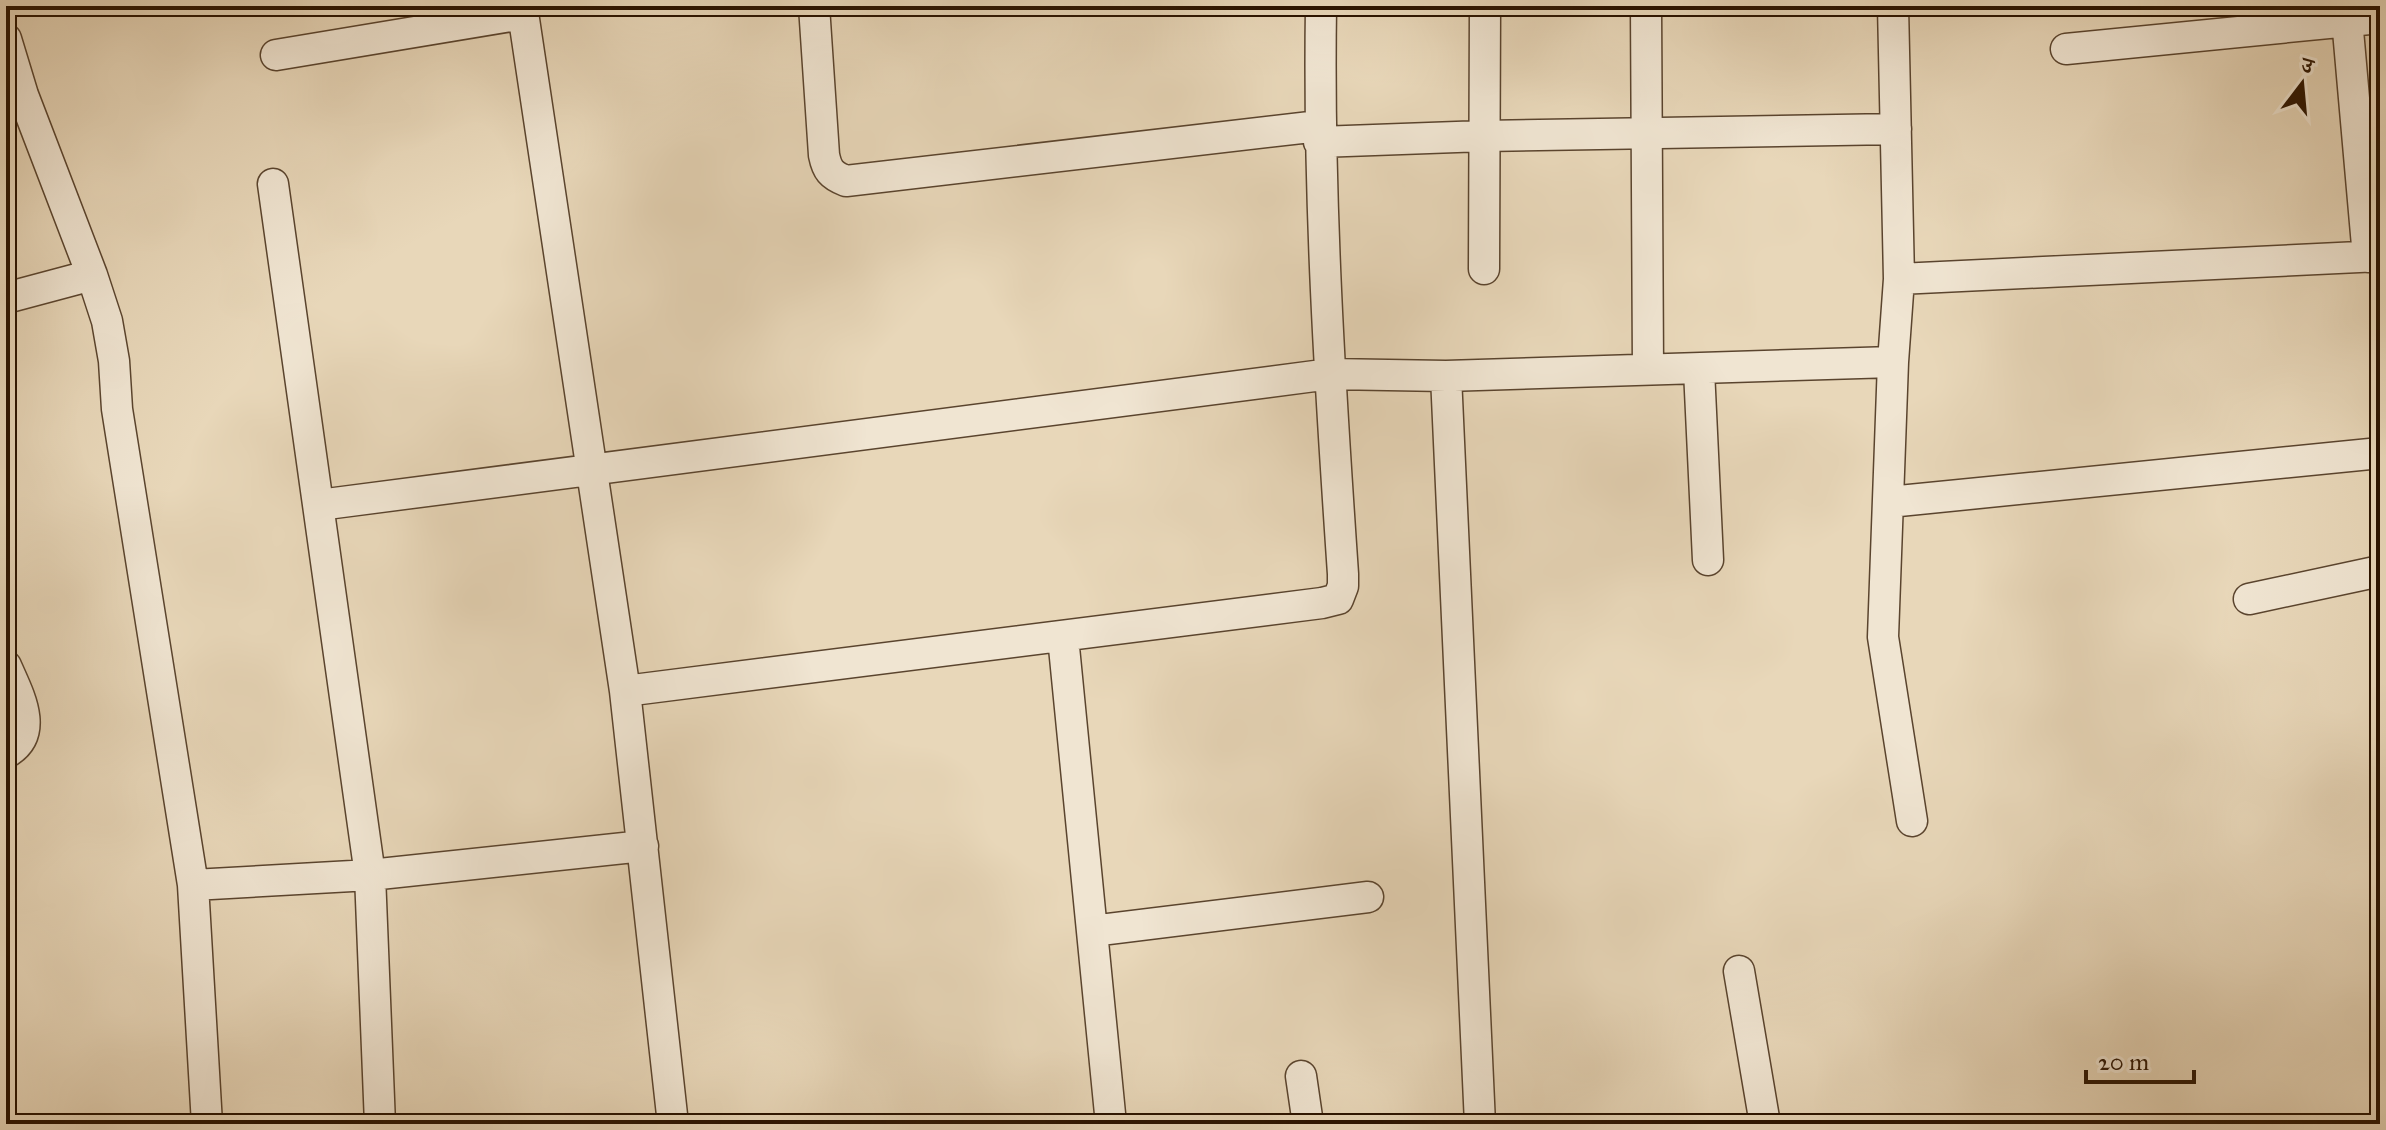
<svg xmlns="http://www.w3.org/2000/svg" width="2386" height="1130" font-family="'IM FELL Great Primer','Noto Serif Devanagari',serif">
  <rect width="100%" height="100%" fill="#e8d7b9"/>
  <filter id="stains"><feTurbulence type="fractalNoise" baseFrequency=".0025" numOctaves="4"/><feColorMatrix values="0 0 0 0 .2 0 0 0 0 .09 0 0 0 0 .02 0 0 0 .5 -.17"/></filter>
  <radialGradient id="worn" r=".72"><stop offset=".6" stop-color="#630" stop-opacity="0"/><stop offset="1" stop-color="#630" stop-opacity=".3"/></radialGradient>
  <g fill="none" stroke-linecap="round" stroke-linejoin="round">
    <defs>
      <path id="minor" d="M522 6 625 691 673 1124
        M814 6 824 155C827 170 831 175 846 181L1319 126
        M1646 6 1648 369
        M1893 6 1899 279 1893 362 1883 637 1912 821
        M2347 19 2368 257
        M6 39 23 95 92 275 107 321 114 361 117 409 193 885 207 1124
        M2066 49 2380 18
        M276 55 523 14
        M1319 142 1484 136 1896 129
        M273 184 370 875 380 1124
        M1484 269 1485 6
        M1899 279 2380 256
        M6 298 92 275
        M1699 370 1708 560
        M1446 376 1480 1124
        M1889 502 2380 453
        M319 505 1330 374 1446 376 1893 362
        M2249 599 2380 571
        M1063 637 1111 1124
        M6 666C18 694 41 733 6 753
        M625 691 1322 603 1338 599 1343 586V574C1330 385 1318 196 1321 6
        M193 885 370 875 643 846
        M1092 931 1368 897
        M1739 971 1765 1124
        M1301 1076 1308 1124"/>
    </defs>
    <use href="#minor" stroke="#5a442e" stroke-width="33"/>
    <use href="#minor" stroke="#f0e5d2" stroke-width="30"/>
  </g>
  <rect width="2386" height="1130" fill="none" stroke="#e8d7b9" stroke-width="32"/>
  <rect x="8" y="8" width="2370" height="1114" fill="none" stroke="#2a1300" stroke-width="4"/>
  <rect x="16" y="16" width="2354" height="1098" fill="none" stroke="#2a1300" stroke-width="2"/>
  <g transform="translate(2302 84) rotate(16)" stroke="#f0e5d2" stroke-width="6" paint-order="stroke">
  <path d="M0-6L14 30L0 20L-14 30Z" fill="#2a1300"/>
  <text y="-12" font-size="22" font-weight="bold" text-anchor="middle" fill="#2a1300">उ</text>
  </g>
  <path d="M2086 1070v12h108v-12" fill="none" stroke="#2a1300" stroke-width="4"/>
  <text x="2098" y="1070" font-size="24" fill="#2a1300" stroke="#f0e5d2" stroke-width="6" paint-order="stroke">20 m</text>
  <rect width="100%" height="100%" filter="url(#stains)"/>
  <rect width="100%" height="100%" fill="url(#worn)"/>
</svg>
